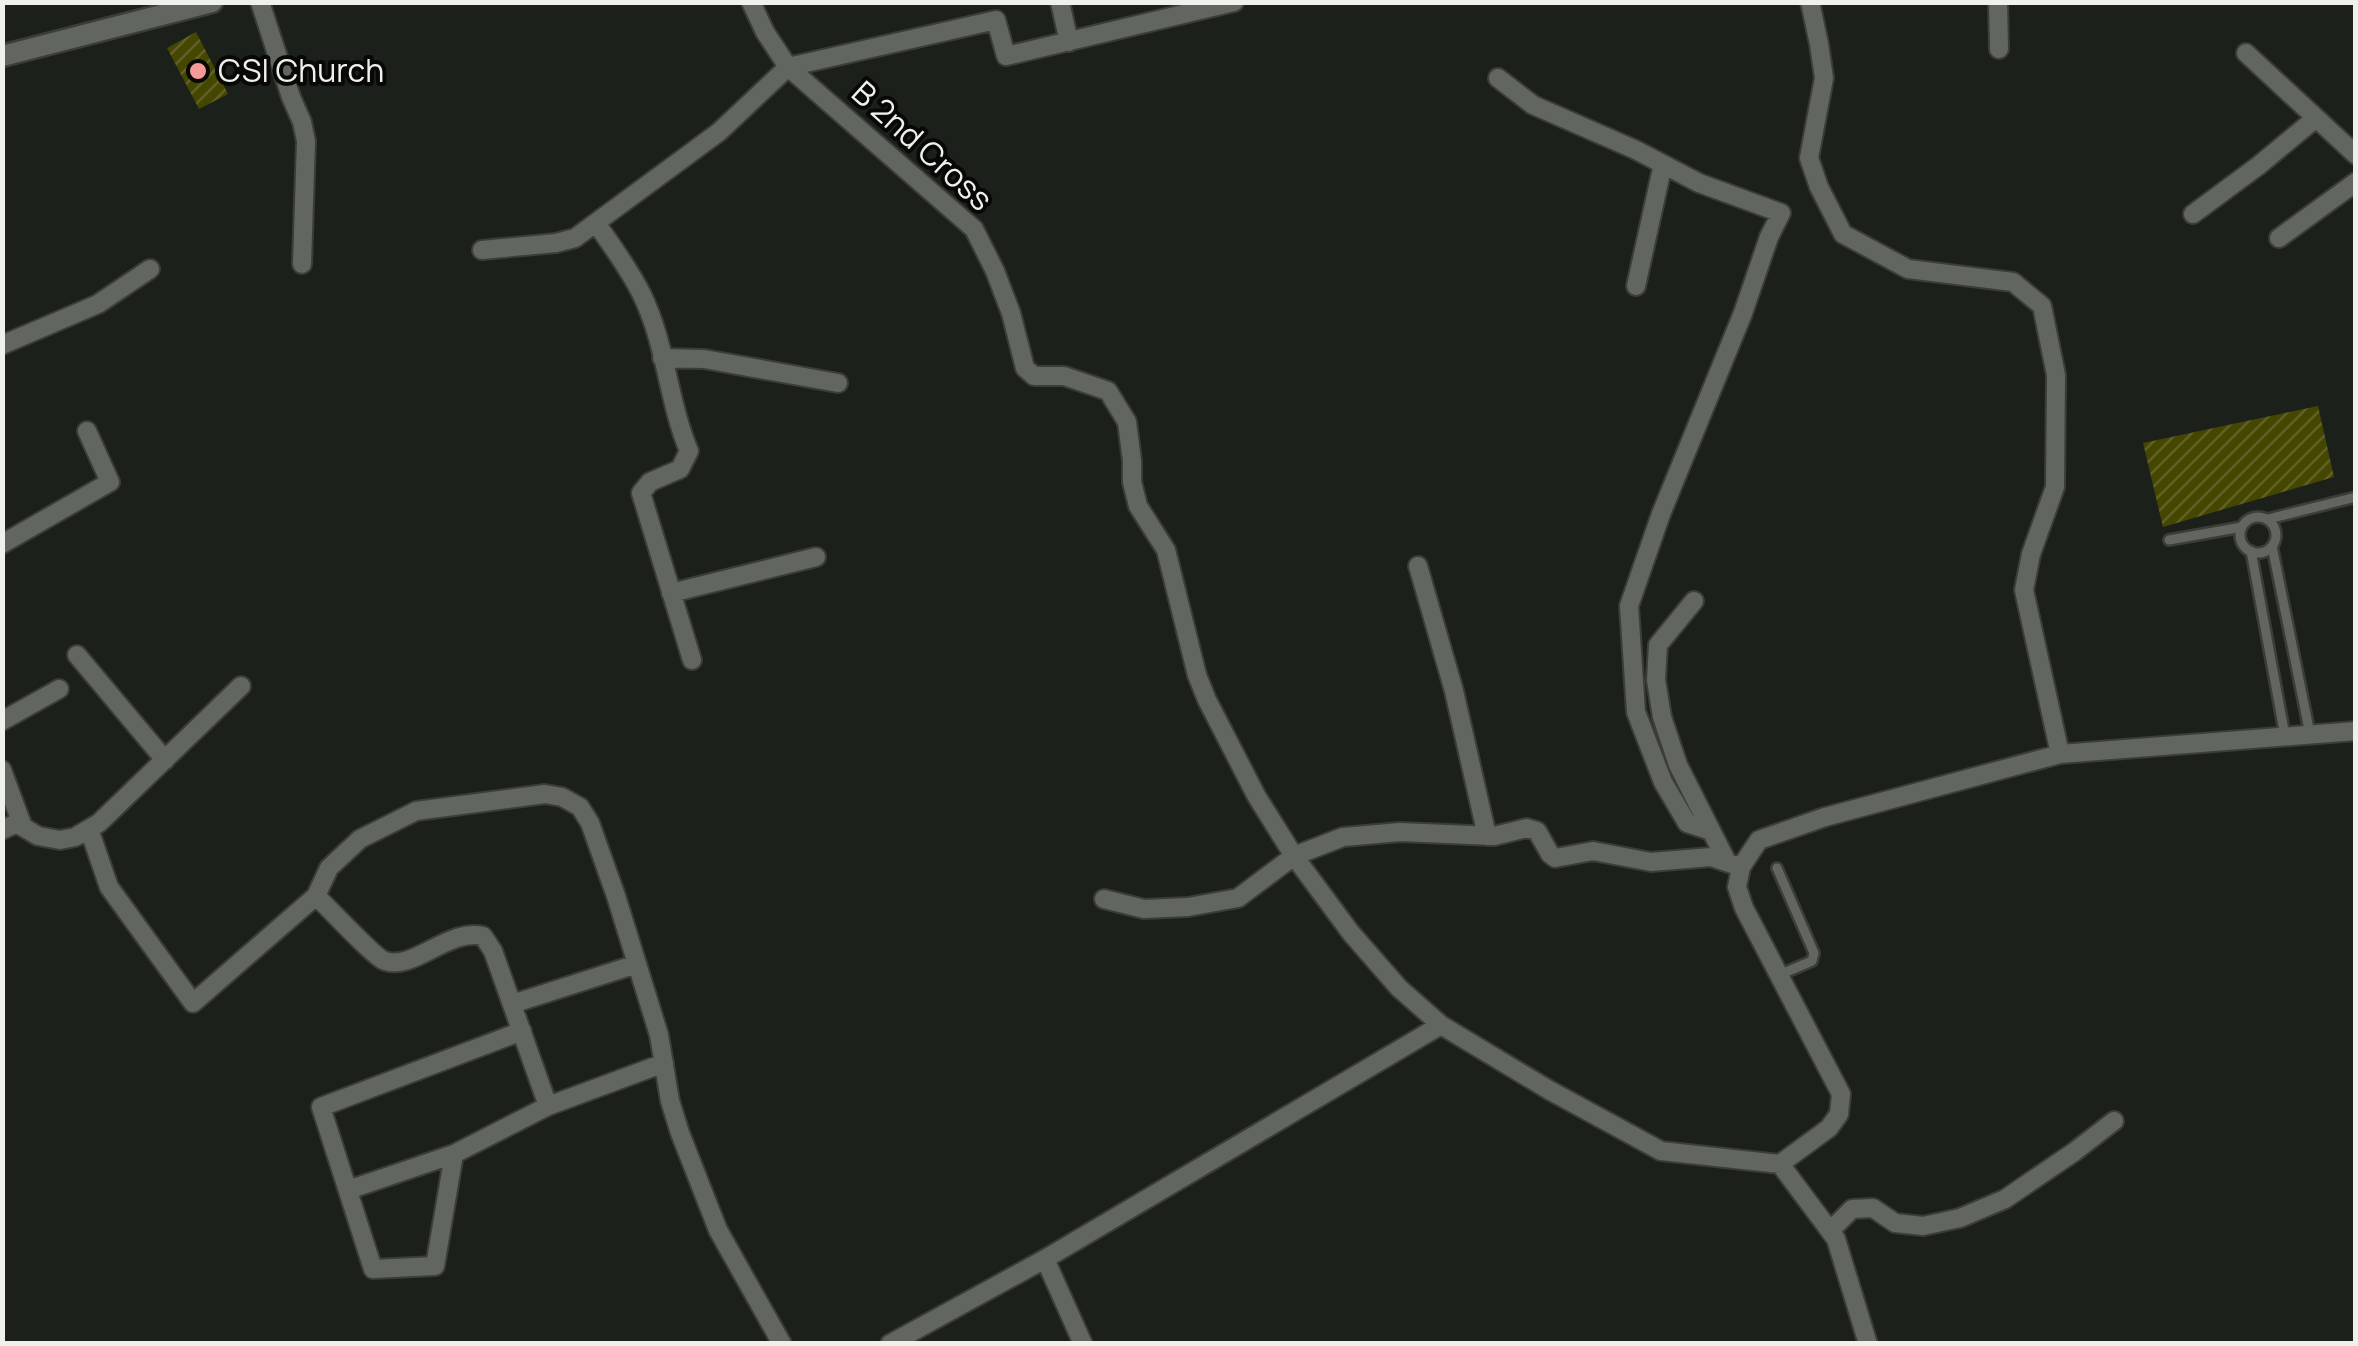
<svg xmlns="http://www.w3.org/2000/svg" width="2358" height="1346" font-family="Manrope,sans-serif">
  <defs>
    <pattern id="building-hatch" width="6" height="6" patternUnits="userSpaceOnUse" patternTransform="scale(2.5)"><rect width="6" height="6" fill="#454600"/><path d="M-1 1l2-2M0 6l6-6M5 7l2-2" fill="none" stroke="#606126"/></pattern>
  </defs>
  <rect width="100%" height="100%" fill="#1c201a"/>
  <path fill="url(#building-hatch)" d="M196 32 228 94 199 109 167 48Z
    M2318 406 2334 477 2163 527 2143 443Z"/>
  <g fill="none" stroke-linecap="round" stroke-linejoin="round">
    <defs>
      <path id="service" d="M2240 535a18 18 0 1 1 36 0a18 18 0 1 1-36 0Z
        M2268 519 2356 497
        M2169 540 2242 527
        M2272 546 2310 734
        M2251 551 2285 736
        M1777 868 1814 953 1812 961 1779 975"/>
      <path id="minor" d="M260 2 291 97 302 122 306 141 302 264
        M751 2 765 32 788 67 974 229 995 271 1011 313 1025 368 1034 376H1064L1108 391 1127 422 1132 461V482L1138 506 1166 550 1197 675 1207 700 1257 797 1294 856 1351 933 1399 988 1441 1025 1549 1090 1661 1151 1780 1164 1829 1128 1839 1114 1841 1094 1744 908 1737 887 1741 867 1759 840 1825 817 2060 754 2356 731
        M1060 2 1069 42
        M1810 2 1819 44 1824 78 1809 158 1819 187 1843 234 1908 269 2013 282 2042 306 2056 375 2055 487 2031 554 2024 590 2060 754
        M1998 2 1999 49
        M2246 53 2356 155
        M1498 78 1533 105 1636 150 1699 183 1781 213 1769 237 1743 313 1661 514 1629 606 1636 712 1663 782 1687 823 1711 831
        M2193 214 2258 166 2316 118
        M596 223C612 246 630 270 642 295 666 344 668 401 689 451L680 469 650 482 641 493 692 660
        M2279 238 2356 182
        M482 250 556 243 575 238 719 132 788 67 996 20 1006 56 1234 2
        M1636 286 1663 164
        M2 345 98 304 150 269
        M662 358 704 359 838 383
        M2 544 110 482 87 431
        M1418 566 1454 691 1487 836
        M671 593 816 557
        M1694 601 1658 645 1656 680 1662 717 1678 765 1727 862
        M77 655 165 760
        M2 721 59 689
        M2 770 23 827 38 836 60 840 75 837 99 823 241 686
        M89 829 109 887 193 1003 316 896 329 868 360 839 416 811 545 794 562 797 580 807 590 823 616 896 659 1035 670 1101 680 1133 718 1230 782 1344
        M2 830 21 821
        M316 896C328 907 375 958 385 961 414 971 448 928 483 936L493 951 548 1106
        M1104 899 1144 909 1188 907 1238 898 1294 856 1343 837 1400 832 1494 836 1527 828 1537 831 1550 854 1555 858 1593 851 1651 862 1711 857 1741 867
        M512 1004 637 964
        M522 1031 321 1107 373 1269 435 1266 454 1154 548 1106 664 1063
        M1780 1164 1836 1239 1868 1344
        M348 1190 454 1154
        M1830 1231 1852 1209 1873 1208 1895 1223 1923 1226 1960 1218 2005 1199 2074 1152 2114 1121
        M1045 1259 1083 1344
        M890 1344 1045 1259 1441 1025"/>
      <path id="tertiary" d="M2 56 212 2"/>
    </defs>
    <use href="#service" stroke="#3a3d38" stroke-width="14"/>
    <use href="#minor" stroke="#3a3d38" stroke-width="22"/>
    <use href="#tertiary" stroke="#3a3d38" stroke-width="25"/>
    <use href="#service" stroke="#61665e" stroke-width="9"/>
    <use href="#minor" stroke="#61665e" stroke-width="18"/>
    <use href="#tertiary" stroke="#61665e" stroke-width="20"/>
  </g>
  <circle fill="#f59b97" stroke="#080907" stroke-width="4" cx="198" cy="71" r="10"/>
  <g text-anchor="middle" stroke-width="8" stroke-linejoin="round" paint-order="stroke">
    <g font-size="32" fill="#eff1ed" stroke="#080907" text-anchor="start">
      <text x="218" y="82">CSI Church</text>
    </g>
    <g font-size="32" fill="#eff1ed" stroke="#080907">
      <text transform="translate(922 146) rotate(42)" y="11">B 2nd Cross</text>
    </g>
  </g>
  <rect width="2358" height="1346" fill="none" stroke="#eff1ed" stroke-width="10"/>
</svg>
